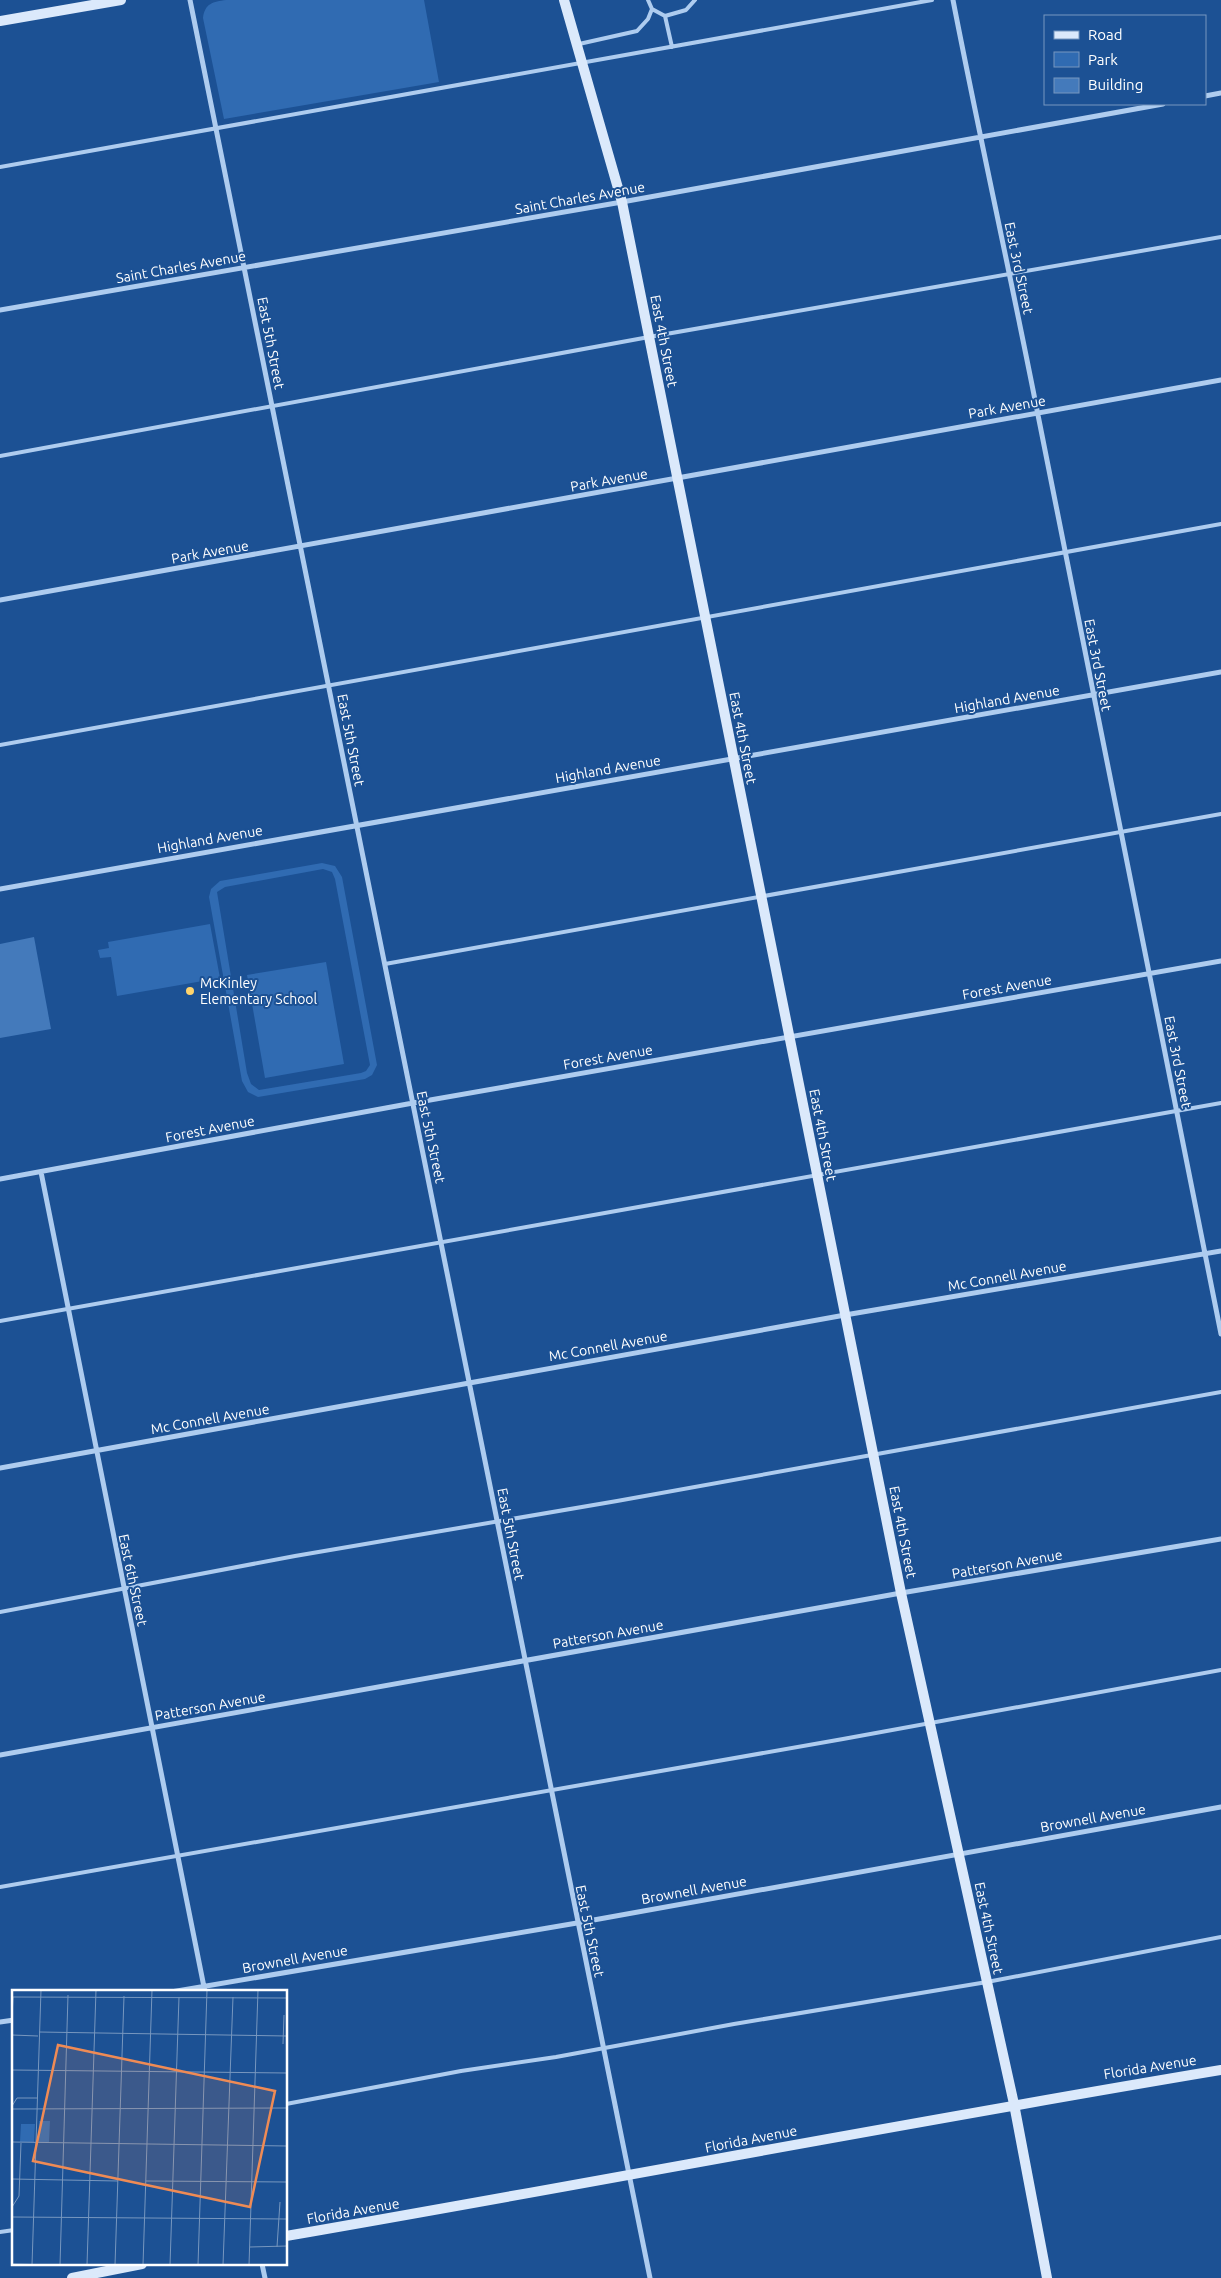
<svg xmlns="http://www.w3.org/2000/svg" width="1221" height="2278" font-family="Ubuntu,sans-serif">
  <rect width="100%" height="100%" fill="#1c5194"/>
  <path fill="#306bb2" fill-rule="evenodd" d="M226 0H424L439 82 224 119 203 18C205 3 213 2 226 0Z
    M322 863 335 866 342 877 377 1065 372 1075 365 1079 258 1097 248 1092 242 1081 209 897 211 889 220 881ZM323 869 332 872 335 879 370 1065 366 1071 361 1073 259 1090 251 1084 247 1073 217 892 225 887Z
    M210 924 220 978 117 996 111 957 100 958 98 950 109 948 108 942Z
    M326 962 344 1064 265 1078 247 975Z"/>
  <path fill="#447abb" d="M34 937 51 1029 0 1038V944Z"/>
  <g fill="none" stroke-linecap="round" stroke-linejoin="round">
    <path stroke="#aeccef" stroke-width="4" d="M648 0 652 9 665 16 686 10 695 0
      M665 16 672 47
      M579 44 637 31 648 19 652 9
      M0 167 932 0
      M0 456 649 337 1221 237
      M0 745 1221 524
      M385 964 1221 814
      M0 1321 1221 1103
      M0 1612 295 1556 617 1501 1221 1392
      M0 1887 843 1739 1221 1670
      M286 2104 461 2071 556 2057 734 2024 987 1982 1221 1937
      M0 2232 14 2230"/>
    <path stroke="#aeccef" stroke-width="5" d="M190 0C345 759 495 1519 650 2278
      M953 0C980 139 1011 277 1038 415 1099 722 1160 1028 1221 1334
      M1205 96 1221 93
      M0 310 622 202 1163 104
      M0 600 1221 380
      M0 889 1221 672
      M41 1172 205 1992
      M0 1179 413 1103 1221 961
      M0 1468 845 1315 1221 1251
      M0 1755 901 1593 1221 1539
      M171 1992 577 1923 1221 1807
      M0 2022 14 2020
      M262 2264 265 2278"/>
    <path stroke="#dbe9fb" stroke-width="10" d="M564 0 622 202 901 1593 1014 2104 1047 2278
      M0 21 121 0
      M286 2236C598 2182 909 2122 1221 2070
      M72 2278 142 2264"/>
  </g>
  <circle fill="#ffd46c" stroke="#1c5194" stroke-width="2" cx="190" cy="991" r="5"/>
  <g text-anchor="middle" stroke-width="4" stroke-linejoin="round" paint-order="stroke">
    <g font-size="14" fill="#fff" stroke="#1c5194">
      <text transform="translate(580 198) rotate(-10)" y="5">Saint Charles Avenue</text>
      <text transform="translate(181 267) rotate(-10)" y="5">Saint Charles Avenue</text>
      <text transform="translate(1019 268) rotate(78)" y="5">East 3rd Street</text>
      <text transform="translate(664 341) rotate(79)" y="5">East 4th Street</text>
      <text transform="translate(271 343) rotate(79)" y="5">East 5th Street</text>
      <text transform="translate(1007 407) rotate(-10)" y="5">Park Avenue</text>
      <text transform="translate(609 480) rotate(-10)" y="5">Park Avenue</text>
      <text transform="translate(210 552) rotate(-10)" y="5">Park Avenue</text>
      <text transform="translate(1098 665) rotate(79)" y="5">East 3rd Street</text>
      <text transform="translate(1007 699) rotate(-10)" y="5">Highland Avenue</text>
      <text transform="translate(743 738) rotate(79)" y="5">East 4th Street</text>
      <text transform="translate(351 740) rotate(79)" y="5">East 5th Street</text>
      <text transform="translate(608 769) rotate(-10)" y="5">Highland Avenue</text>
      <text transform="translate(210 839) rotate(-10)" y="5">Highland Avenue</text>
      <text transform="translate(1007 987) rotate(-10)" y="5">Forest Avenue</text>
      <text transform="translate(608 1057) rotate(-10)" y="5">Forest Avenue</text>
      <text transform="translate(1178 1062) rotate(79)" y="5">East 3rd Street</text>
      <text transform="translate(210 1129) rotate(-11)" y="5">Forest Avenue</text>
      <text transform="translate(823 1135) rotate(79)" y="5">East 4th Street</text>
      <text transform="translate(431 1137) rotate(78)" y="5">East 5th Street</text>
      <text transform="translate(1007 1276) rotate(-10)" y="5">Mc Connell Avenue</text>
      <text transform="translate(608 1346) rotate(-10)" y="5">Mc Connell Avenue</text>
      <text transform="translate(210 1419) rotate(-10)" y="5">Mc Connell Avenue</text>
      <text transform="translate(903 1532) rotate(79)" y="5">East 4th Street</text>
      <text transform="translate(511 1534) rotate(79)" y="5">East 5th Street</text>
      <text transform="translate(1007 1564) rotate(-10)" y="5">Patterson Avenue</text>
      <text transform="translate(133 1580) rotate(78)" y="5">East 6th Street</text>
      <text transform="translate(608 1634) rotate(-10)" y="5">Patterson Avenue</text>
      <text transform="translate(210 1706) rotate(-10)" y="5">Patterson Avenue</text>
      <text transform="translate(1093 1818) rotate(-10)" y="5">Brownell Avenue</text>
      <text transform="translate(694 1890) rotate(-10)" y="5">Brownell Avenue</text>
      <text transform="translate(989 1928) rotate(78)" y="5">East 4th Street</text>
      <text transform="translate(590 1931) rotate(78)" y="5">East 5th Street</text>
      <text transform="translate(295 1959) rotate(-10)" y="5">Brownell Avenue</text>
      <text transform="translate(1150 2067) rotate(-9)" y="5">Florida Avenue</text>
      <text transform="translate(751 2139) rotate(-11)" y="5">Florida Avenue</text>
      <text transform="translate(353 2211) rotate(-10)" y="5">Florida Avenue</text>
    </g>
    <g font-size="14" fill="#fff" stroke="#1c5194" text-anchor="start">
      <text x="200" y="988">McKinley<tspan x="200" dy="16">Elementary School</tspan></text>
    </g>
  </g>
  <g transform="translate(12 1990)">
    <rect width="275" height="275" fill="#1c5194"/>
    <path d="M27 131H38L37 152H26ZM9 134H23L22 152H8Z" fill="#306bb2"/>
    <path fill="none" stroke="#7797bf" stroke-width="1" d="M0 7 275 8M0 27 1 7M27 42 275 46M0 45 26 46M271 54 272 25M0 80 275 83M0 116 5 108H26M0 119 275 118M0 152 275 156M0 189 106 191M134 191 275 192M0 217 7 206 9 153M0 227 275 229M238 257 275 256M265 257 268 212M0 274 41 275M20 275 29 0M48 275 56 5M75 275 84 0M103 275 112 6M131 275 140 0M158 275 167 7M186 275 195 0M211 275 221 7M237 275 246 0"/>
    <path fill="#ef8b55" fill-opacity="0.15" stroke="#ef8b55" stroke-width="2.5" d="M46 55 263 101 238 217 21 171Z"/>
    <rect width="275" height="275" fill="none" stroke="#fff" stroke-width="2.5"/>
  </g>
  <rect x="1044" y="15" width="162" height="90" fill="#1c5194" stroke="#7797bf"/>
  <rect x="1054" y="31" width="25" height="8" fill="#dbe9fb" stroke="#7797bf"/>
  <text x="1088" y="40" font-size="15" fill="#ffffff">Road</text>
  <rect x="1054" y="52" width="25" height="15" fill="#306bb2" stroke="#7797bf"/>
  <text x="1088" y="65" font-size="15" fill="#ffffff">Park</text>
  <rect x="1054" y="78" width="25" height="15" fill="#447abb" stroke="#7797bf"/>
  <text x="1088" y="90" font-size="15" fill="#ffffff">Building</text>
</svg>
